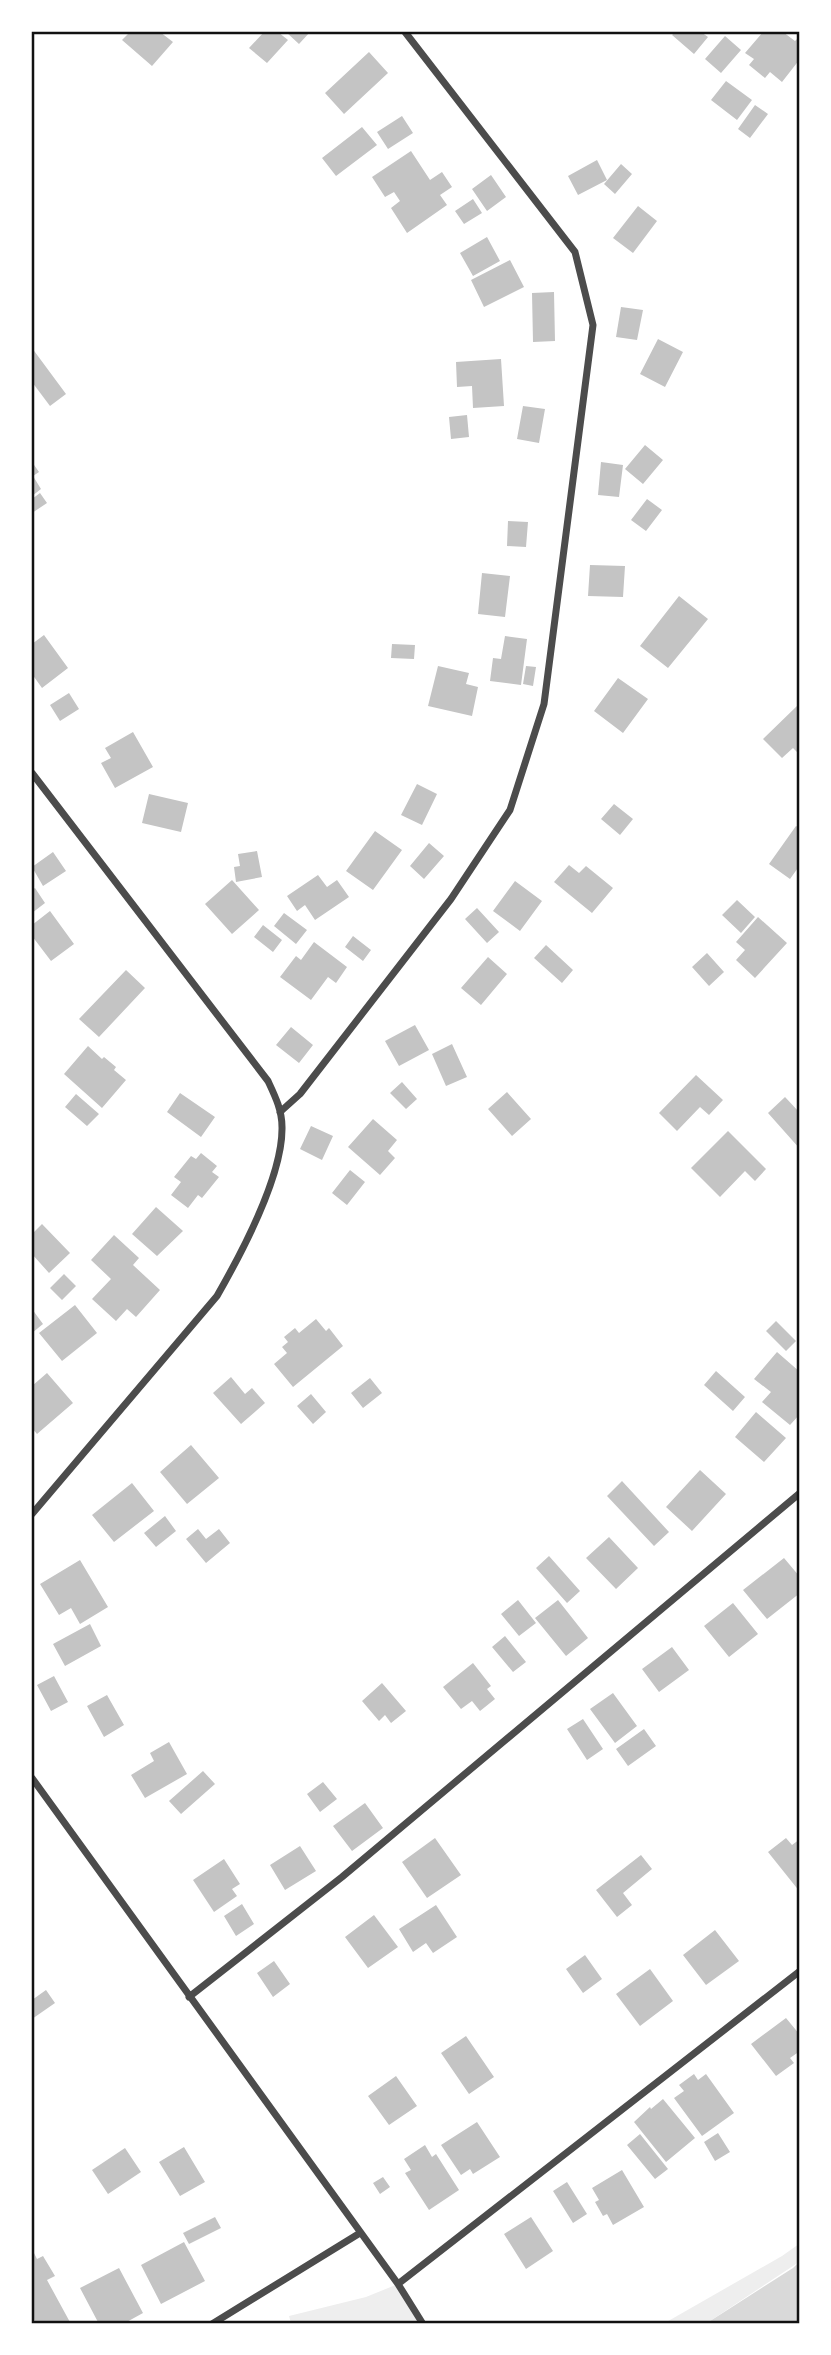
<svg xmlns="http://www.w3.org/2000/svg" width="831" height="2355" font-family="Lato,sans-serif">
  <rect width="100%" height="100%" fill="#fff"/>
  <path fill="#eee" d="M799 2244V2262L707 2323 663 2324 782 2256Z
    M398 2284 423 2323H291L289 2316 366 2297Z"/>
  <path fill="#d9d9d9" d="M799 2262V2323H707L793 2268Z"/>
  <path fill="#c4c4c4" d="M130 32H160L173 42 152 66 122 40Z
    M264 32H278L288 40 267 63 249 48Z
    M286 32H310L299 44Z
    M675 32H701L708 37 694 54 672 35Z
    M763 32H783L795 41 800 36V59L782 82 770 72 765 78 749 65 754 59 745 53Z
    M725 36 741 50 721 73 705 59Z
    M369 52 388 73 344 114 325 93Z
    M726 81 752 100 737 120 711 100Z
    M755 105 768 114 750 138 738 129Z
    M402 116 413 133 388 149 377 132Z
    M362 127 377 145 336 176 322 158Z
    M411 151 430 180 442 172 452 187 440 195 447 205 407 233 391 208 400 201 394 192 385 197 372 177Z
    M597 160 607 180 578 195 568 176Z
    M621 164 632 174 615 194 604 184Z
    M491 175 506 197 487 211 472 189Z
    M473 199 482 213 464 224 455 211Z
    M638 206 657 221 633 253 613 238Z
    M487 237 500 261 473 276 460 253Z
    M510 260 524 287 484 307 471 280Z
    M554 292 555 341 533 342 532 293Z
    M621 307 643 310 637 340 616 337Z
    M658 339 683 352 665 387 640 374Z
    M32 348 66 394 50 406 32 382Z
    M501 359 504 406 473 408 472 386 457 387 456 362Z
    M523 406 545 409 539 443 517 439Z
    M467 415 469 437 451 439 449 417Z
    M645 445 663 460 643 484 625 469Z
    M32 462 39 472 33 476 41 489 32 496Z
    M601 462 623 465 619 497 598 495Z
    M40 493 47 503 32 513V499Z
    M647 499 662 510 646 531 631 520Z
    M508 521 528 522 526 547 507 546Z
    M590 565 625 566 623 597 588 596Z
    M482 573 510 576 505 617 478 614Z
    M679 596 708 619 668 668 640 646Z
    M44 635 68 668 42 688 32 674V644Z
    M505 636 527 639 521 685 490 681 493 658 501 659Z
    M392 644 415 645 414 659 391 658Z
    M438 666 469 673 466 684 478 687 472 716 428 706Z
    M526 666 536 667 533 686 523 684Z
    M618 678 648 699 623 733 594 711Z
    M69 693 79 709 60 721 50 705Z
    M798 705 800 707V755L793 748 782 758 763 739Z
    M133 732 153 767 115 788 101 763 111 758 105 748Z
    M417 784 437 794 422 825 401 815Z
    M149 794 188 803 181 832 142 823Z
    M614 804 633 819 620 835 601 819Z
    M796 826 800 828V865L790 879 769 864Z
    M375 831 402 850 373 890 346 871Z
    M429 843 444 856 424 879 410 866Z
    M257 851 262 877 236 882 234 867 240 866 238 854Z
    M53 852 66 871 43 886 32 867Z
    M569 865 579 873 586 866 613 888 592 913 554 882Z
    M318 875 327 887 337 880 349 897 315 920 305 905 297 911 287 896Z
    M232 880 259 910 232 934 205 904Z
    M515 881 542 901 520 931 493 911Z
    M35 888 45 903 32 913V890Z
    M737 900 755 917 741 933 722 915Z
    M477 908 499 932 487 943 465 919Z
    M50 911 74 944 51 961 32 936V925Z
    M284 913 307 930 296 944 274 926Z
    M758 917 787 943 755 978 736 960 745 950 736 942Z
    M263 925 282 940 273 952 254 937Z
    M353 936 371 950 363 961 345 947Z
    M314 942 347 967 336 983 328 977 311 1000 280 977 296 956 301 960Z
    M546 945 573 970 562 983 534 958Z
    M707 953 724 972 709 986 692 967Z
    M488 957 507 974 481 1005 461 988Z
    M126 970 145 988 99 1037 79 1019Z
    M415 1025 429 1050 399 1066 385 1041Z
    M291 1027 313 1045 299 1063 276 1045Z
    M452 1044 467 1077 446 1086 432 1054Z
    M88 1046 102 1059 104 1057 116 1067 114 1070 126 1080 102 1108 64 1074Z
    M696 1075 723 1100 709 1115 700 1107 677 1131 659 1113Z
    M402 1082 417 1099 406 1109 390 1093Z
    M507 1092 531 1119 512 1136 488 1109Z
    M180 1093 215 1117 201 1137 167 1112Z
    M76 1094 99 1114 87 1126 65 1107Z
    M785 1097 800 1113V1149L768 1113Z
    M373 1119 397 1140 388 1151 395 1158 380 1175 348 1147Z
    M311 1126 333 1136 322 1160 300 1149Z
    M728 1131 766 1169 755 1181 745 1171 720 1197 691 1168Z
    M201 1153 217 1166 212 1172 219 1177 202 1198 198 1195 188 1208 171 1195 181 1182 174 1177 191 1156 196 1159Z
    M350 1170 365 1182 347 1205 332 1193Z
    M156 1207 183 1231 157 1256 132 1234Z
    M42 1224 70 1253 49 1273 32 1254V1234Z
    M114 1235 139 1258 133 1265 160 1290 136 1317 127 1309 116 1321 92 1299 111 1279 91 1260Z
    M64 1274 76 1286 62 1300 50 1288Z
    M75 1305 97 1333 62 1361 39 1333Z
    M32 1309 43 1324 32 1333Z
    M316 1319 326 1331 329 1328 343 1346 293 1387 274 1364 287 1353 282 1347 288 1342 284 1337 295 1328 299 1333Z
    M776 1321 796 1341 786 1351 766 1331Z
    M777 1352 800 1372V1414L790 1425 762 1402 771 1392 754 1379Z
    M716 1371 745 1397 733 1411 704 1385Z
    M47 1373 73 1403 37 1434 32 1428V1386Z
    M231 1377 245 1394 252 1388 265 1403 241 1424 213 1393Z
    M370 1378 382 1393 363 1408 351 1393Z
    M311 1394 326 1412 313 1424 297 1406Z
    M756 1412 786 1438 764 1462 735 1437Z
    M191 1445 219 1478 187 1504 160 1472Z
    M700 1470 726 1494 692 1531 666 1507Z
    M622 1481 669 1532 654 1546 607 1496Z
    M132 1483 154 1511 114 1542 92 1515Z
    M165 1516 176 1531 156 1547 144 1533Z
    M198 1529 206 1539 219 1529 230 1543 206 1563 186 1539Z
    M609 1537 638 1568 616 1589 586 1558Z
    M549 1556 580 1591 567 1603 536 1568Z
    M784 1558 800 1577V1593L767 1619 743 1590Z
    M80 1560 108 1607 80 1624 71 1608 59 1615 40 1584Z
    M518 1600 536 1623 519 1636 501 1614Z
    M558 1600 588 1638 566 1656 535 1618Z
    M733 1603 758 1634 729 1657 704 1626Z
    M90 1624 101 1646 65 1666 53 1644Z
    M505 1636 526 1662 513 1672 492 1647Z
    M672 1647 689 1670 659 1692 642 1669Z
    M473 1663 491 1686 487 1689 495 1699 480 1711 472 1701 461 1709 443 1687Z
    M54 1676 68 1702 51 1711 37 1685Z
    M382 1683 406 1711 391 1723 385 1715 379 1721 362 1701Z
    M613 1693 637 1726 615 1743 590 1709Z
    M107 1695 124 1725 104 1737 87 1706Z
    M583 1719 603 1749 587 1760 567 1729Z
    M644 1729 656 1746 628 1766 616 1749Z
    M169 1742 187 1774 145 1798 131 1775 154 1761 150 1753Z
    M203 1771 215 1784 181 1814 169 1801Z
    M323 1782 337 1799 320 1812 307 1794Z
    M365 1803 383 1828 352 1851 333 1826Z
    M435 1838 461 1875 427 1898 402 1862Z
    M786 1838 792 1845 800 1839V1892L768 1852Z
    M300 1846 316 1871 285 1890 270 1865Z
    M641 1855 652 1869 623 1893 632 1905 617 1917 596 1890Z
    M224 1859 240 1884 232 1889 237 1896 214 1912 193 1880Z
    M242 1904 254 1924 236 1936 224 1916Z
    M436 1905 457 1937 433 1953 426 1943 413 1952 399 1929Z
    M374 1915 398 1947 368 1968 345 1937Z
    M715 1930 739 1961 706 1985 683 1955Z
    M585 1955 602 1979 583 1993 566 1969Z
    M274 1961 290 1984 273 1997 257 1973Z
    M650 1969 673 2001 640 2026 616 1994Z
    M46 1990 55 2003 32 2019V2000Z
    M786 2018 800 2035V2051L790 2058 794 2063 776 2076 751 2044Z
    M466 2036 494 2077 469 2094 441 2053Z
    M694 2074 698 2080 706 2074 734 2113 702 2136 674 2098 684 2091 679 2085Z
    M396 2076 417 2106 389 2125 368 2096Z
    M663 2099 695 2138 666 2162 634 2122 650 2107 651 2109Z
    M477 2122 500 2157 473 2174 470 2169 461 2175 441 2145Z
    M718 2133 730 2152 715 2161 704 2142Z
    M640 2134 668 2169 655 2179 627 2145Z
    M425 2145 432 2157 436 2154 459 2190 429 2210 405 2173 411 2170 404 2159Z
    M184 2147 205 2182 180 2196 159 2162Z
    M125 2148 141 2172 108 2194 92 2170Z
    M622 2170 644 2207 613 2225 607 2214 603 2216 595 2202 599 2200 592 2188Z
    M383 2177 390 2187 380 2194 373 2183Z
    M567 2182 587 2214 573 2223 553 2191Z
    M215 2217 221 2228 189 2244 183 2233Z
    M531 2217 553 2251 526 2269 504 2234Z
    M184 2242 205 2281 161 2304 141 2265Z
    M32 2249 37 2259 43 2256 55 2276 47 2280 71 2324H36L32 2315Z
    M119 2268 143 2313 123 2324H99L80 2288Z"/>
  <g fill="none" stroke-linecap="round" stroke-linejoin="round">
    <path stroke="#4c4c4c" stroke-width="7" d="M32 773 268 1081C275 1096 282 1110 282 1127 283 1175 241 1254 217 1296L32 1514
      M280 1112 300 1094 451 899 510 810 544 704 593 325 575 252 405 32
      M32 1778 398 2284 423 2324
      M189 1997 342 1877 800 1493
      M398 2284 800 1971
      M212 2324 360 2233"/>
  </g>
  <rect width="831" height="2355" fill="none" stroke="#ffffff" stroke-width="66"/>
  <rect x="33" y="33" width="765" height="2289" fill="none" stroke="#111" stroke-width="2.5"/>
</svg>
